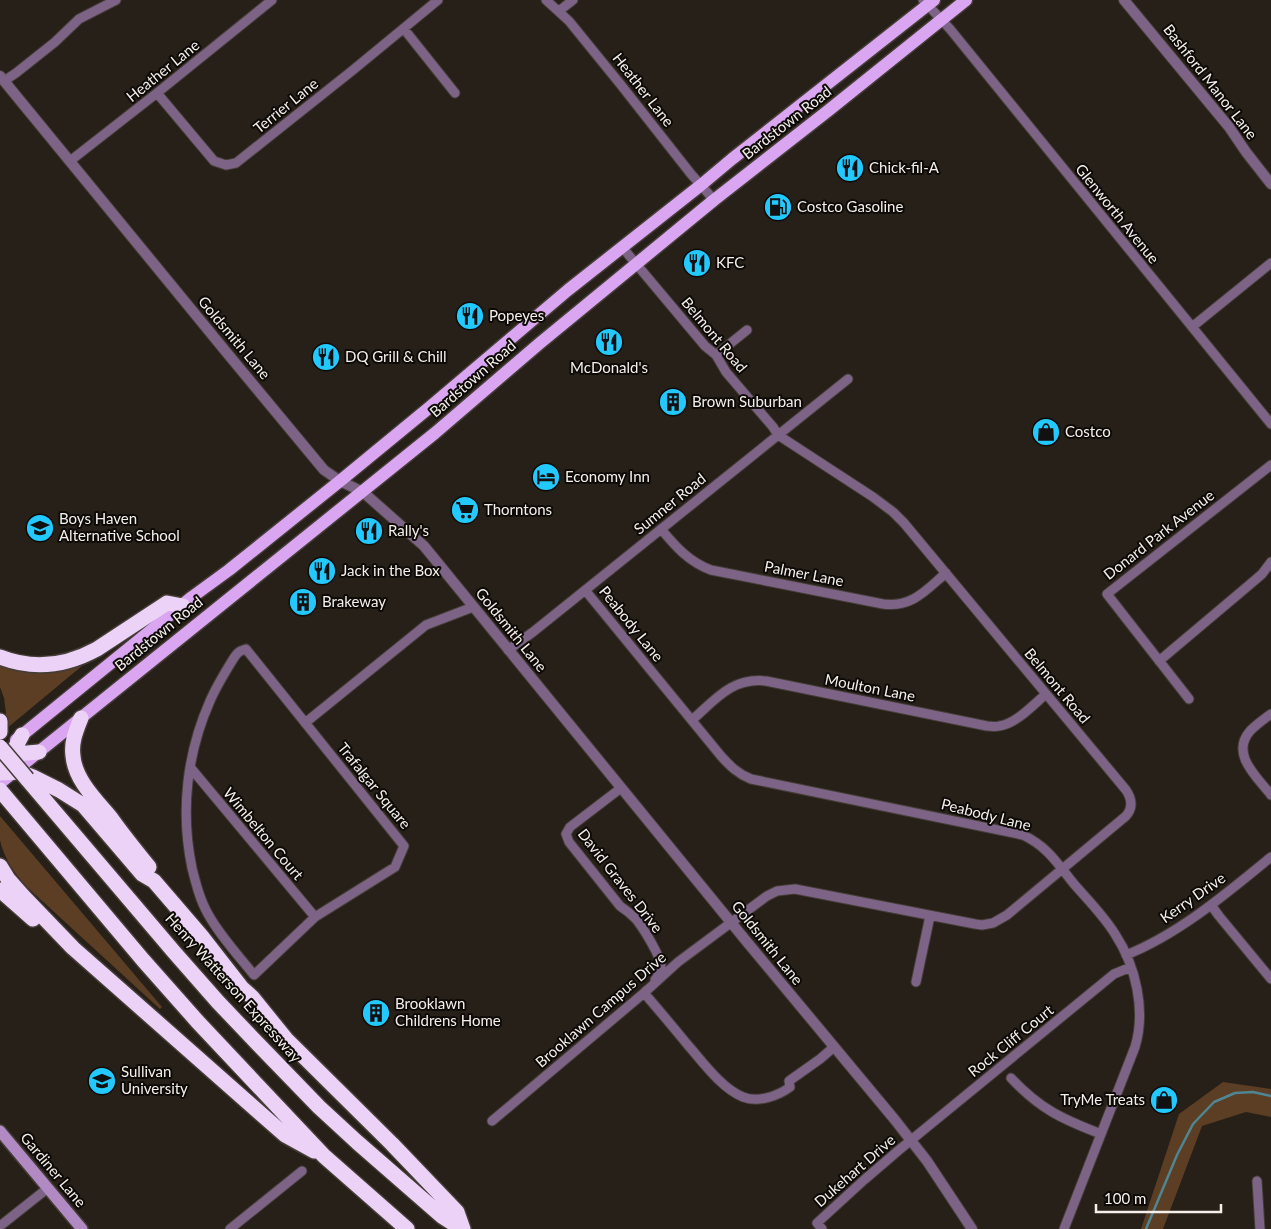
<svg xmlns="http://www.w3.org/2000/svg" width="1271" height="1229" font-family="Lato,sans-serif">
  <rect width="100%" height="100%" fill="#272019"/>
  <path fill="#5b3e23" d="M94 656 6 729V713L4 698 0 687V661Z
    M0 816 162 1007 160 1009 28 888C15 874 4 859 0 840 0 832 0 824 0 816Z
    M1223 1082 1271 1089V1117L1246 1112 1202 1126 1163 1229H1141L1179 1114Z"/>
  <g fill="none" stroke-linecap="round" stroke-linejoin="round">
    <path stroke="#4e8694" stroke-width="2.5" d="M1146 1229 1177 1155 1193 1124 1214 1102 1235 1093 1253 1092 1271 1096"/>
    <defs>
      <path id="minor" d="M546 0 569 21 621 85 691 174 714 200
        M923 0 950 29 1271 424
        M559 11 573 0
        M404 29 455 93
        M4 81 16 73 55 42 79 19 116 0
        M157 93 214 161 226 165 236 163 353 70 438 0
        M70 161 157 93 272 0
        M1192 327 1271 263
        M716 355 747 330
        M661 529C675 546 689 562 711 570L883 604C912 608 926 590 946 573
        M585 590 721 756C730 766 738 774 751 779L1023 835C1048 847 1057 863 1074 884 1088 900 1104 916 1115 934 1136 966 1146 1011 1135 1047L1064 1229
        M246 649 404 846 395 867 315 917 254 975C238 955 220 936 208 914 200 900 196 884 192 868 180 811 187 753 210 701 216 687 224 674 232 661 234 658 236 654 239 652 241 650 244 650 246 649Z
        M508 650 533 632 848 379
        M1159 661 1248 586 1262 574 1271 562
        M1189 699 1107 594 1271 465
        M1271 714C1264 719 1256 725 1250 731 1230 754 1257 777 1271 795
        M692 720C715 700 732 677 766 681L987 726C991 726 995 727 999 726 1016 724 1034 704 1046 694
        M305 723 426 625 473 607
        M190 767 315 917
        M621 788 570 827 566 834 569 842 620 906C626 910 631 914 636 919 643 928 663 959 661 969 660 973 657 977 655 980
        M1211 905 1219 916 1271 979
        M1126 955C1179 934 1227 893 1271 857
        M916 982 930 916
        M647 990 644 993C659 1010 673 1027 687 1044 702 1061 721 1088 743 1097 758 1103 778 1096 790 1087L789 1081 820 1059 834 1047
        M1011 1078C1040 1109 1062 1119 1101 1134
        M492 1121 644 993 678 962 767 896 777 891 795 889 975 924 982 925 993 923 1007 915 1126 816C1133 808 1132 799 1126 790L904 523 893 512 873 497 778 435 773 427 726 372 716 355 705 346 622 247
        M1257 1181 1260 1229
        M0 1226 48 1188
        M230 1229 302 1171
        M822 1229 817 1223 864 1180 899 1150 1114 974 1131 967"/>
      <path id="tertiary" d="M1124 0 1229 127 1246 152 1271 184
        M0 76 227 353 324 470 340 481 363 492 424 546 747 942 895 1120 927 1161 972 1229"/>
      <path id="secondary" d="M0 1131 82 1229"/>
      <path id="primary" d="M16 740 192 597 229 570 340 481 430 407 568 290 701 185 732 159 934 0
        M0 783 435 433 540 343 714 200 829 110 966 0"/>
      <path id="motorway" d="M0 657C33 670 66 666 97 649L167 603 183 606
        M81 718C76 731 71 742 73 756 75 780 96 800 111 818 123 835 136 851 149 867
        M0 721V732
        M4 755 39 752
        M4 769 22 735
        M0 773 20 772 33 777 59 790 83 805 142 874 154 881 203 938 242 988 252 997 286 1039 392 1144 457 1212 463 1229
        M27 779 174 952 218 1002 258 1044 319 1107 357 1142 443 1217 462 1229
        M0 790 143 960 197 1021 324 1156 407 1229
        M0 866 8 879 23 896 73 948 285 1135 314 1151
        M0 890 33 919"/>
    </defs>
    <use href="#minor" stroke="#443d36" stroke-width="11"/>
    <use href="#tertiary" stroke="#443d36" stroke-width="12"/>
    <use href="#secondary" stroke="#443d36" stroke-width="14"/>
    <use href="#primary" stroke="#443d36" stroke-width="15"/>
    <use href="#motorway" stroke="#443d36" stroke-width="18"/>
    <use href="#minor" stroke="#7d6487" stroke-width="9"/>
    <use href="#tertiary" stroke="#7d6487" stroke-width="10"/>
    <use href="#secondary" stroke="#b189c3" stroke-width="11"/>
    <use href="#primary" stroke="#daa6f1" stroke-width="12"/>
    <use href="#motorway" stroke="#ebd2f6" stroke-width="15"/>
    <defs>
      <path id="motorway-bridge" d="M0 747 27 779"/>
    </defs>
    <use href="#motorway-bridge" stroke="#443d36" stroke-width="18" stroke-linecap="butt"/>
    <use href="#motorway-bridge" stroke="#ebd2f6" stroke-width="15"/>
  </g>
  <defs>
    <symbol id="restaurant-disc" viewBox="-11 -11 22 22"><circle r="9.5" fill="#23c9fe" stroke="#0d0a07"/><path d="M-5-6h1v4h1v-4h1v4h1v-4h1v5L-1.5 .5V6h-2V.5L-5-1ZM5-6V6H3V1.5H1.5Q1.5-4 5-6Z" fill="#111"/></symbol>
    <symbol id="fuel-disc" viewBox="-11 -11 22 22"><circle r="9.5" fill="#23c9fe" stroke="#0d0a07"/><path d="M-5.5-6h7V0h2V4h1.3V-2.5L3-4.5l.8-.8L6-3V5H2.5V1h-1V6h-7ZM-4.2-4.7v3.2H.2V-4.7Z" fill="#111"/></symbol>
    <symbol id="building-disc" viewBox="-11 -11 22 22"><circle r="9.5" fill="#23c9fe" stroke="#0d0a07"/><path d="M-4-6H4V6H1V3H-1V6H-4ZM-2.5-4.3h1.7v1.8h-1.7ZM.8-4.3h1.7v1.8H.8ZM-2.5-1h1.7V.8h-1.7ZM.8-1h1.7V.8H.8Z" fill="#111"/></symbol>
    <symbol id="shop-disc" viewBox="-11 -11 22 22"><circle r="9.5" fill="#23c9fe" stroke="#0d0a07"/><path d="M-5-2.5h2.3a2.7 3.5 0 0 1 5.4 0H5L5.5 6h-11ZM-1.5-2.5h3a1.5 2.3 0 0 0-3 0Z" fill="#111"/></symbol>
    <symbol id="hotel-disc" viewBox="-11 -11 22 22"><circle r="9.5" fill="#23c9fe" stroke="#0d0a07"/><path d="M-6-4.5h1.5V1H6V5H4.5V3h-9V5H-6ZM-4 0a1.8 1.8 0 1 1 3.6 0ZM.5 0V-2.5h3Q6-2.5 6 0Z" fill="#111"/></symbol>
    <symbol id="supermarket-disc" viewBox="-11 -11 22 22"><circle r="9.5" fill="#23c9fe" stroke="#0d0a07"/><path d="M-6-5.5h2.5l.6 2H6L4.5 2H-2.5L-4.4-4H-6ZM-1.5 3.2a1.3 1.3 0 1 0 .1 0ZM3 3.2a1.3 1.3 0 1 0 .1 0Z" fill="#111"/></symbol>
    <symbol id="school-disc" viewBox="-11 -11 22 22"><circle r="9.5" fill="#23c9fe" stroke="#0d0a07"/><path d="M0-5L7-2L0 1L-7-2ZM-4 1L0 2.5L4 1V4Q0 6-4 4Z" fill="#111"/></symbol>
    <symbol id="university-disc" viewBox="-11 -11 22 22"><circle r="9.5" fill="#23c9fe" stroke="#0d0a07"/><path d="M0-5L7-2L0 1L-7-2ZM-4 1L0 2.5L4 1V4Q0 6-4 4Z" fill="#111"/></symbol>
  </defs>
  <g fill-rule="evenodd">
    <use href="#restaurant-disc" x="834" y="152" width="32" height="32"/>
    <use href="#fuel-disc" x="762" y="191" width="32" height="32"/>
    <use href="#restaurant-disc" x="681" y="247" width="32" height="32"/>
    <use href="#restaurant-disc" x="454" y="300" width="32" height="32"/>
    <use href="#restaurant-disc" x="593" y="326" width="32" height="32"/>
    <use href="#restaurant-disc" x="310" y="341" width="32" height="32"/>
    <use href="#building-disc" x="657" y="386" width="32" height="32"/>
    <use href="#shop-disc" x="1030" y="416" width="32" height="32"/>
    <use href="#hotel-disc" x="530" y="461" width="32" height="32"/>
    <use href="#supermarket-disc" x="449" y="494" width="32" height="32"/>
    <use href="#school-disc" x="24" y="512" width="32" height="32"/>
    <use href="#restaurant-disc" x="353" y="515" width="32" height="32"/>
    <use href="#restaurant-disc" x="306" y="555" width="32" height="32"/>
    <use href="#building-disc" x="287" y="586" width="32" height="32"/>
    <use href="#building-disc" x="360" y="997" width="32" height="32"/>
    <use href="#university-disc" x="86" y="1065" width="32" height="32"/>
    <use href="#shop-disc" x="1148" y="1084" width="32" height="32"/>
  </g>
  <g text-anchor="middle" stroke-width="4" stroke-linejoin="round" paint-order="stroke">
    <g font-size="15" fill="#f4efeb" stroke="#0d0a07">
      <text transform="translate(163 71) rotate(-39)" y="5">Heather Lane</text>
      <text transform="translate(1210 82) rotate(52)" y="5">Bashford Manor Lane</text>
      <text transform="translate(643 90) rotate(52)" y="5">Heather Lane</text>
      <text transform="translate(286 106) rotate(-39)" y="5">Terrier Lane</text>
      <text transform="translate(787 123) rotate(-38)" y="5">Bardstown Road</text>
      <text transform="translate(1117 214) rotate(51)" y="5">Glenworth Avenue</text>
      <text transform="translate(714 335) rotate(50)" y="5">Belmont Road</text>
      <text transform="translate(234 338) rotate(50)" y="5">Goldsmith Lane</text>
      <text transform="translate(473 379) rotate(-41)" y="5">Bardstown Road</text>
      <text transform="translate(670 504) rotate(-39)" y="5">Sumner Road</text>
      <text transform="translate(1159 535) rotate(-38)" y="5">Donard Park Avenue</text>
      <text transform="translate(804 574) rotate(11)" y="5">Palmer Lane</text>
      <text transform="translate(631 624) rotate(51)" y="5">Peabody Lane</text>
      <text transform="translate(511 630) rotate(51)" y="5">Goldsmith Lane</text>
      <text transform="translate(159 634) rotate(-39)" y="5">Bardstown Road</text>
      <text transform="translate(1057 686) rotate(50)" y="5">Belmont Road</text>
      <text transform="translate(870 688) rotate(11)" y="5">Moulton Lane</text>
      <text transform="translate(374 786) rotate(51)" y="5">Trafalgar Square</text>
      <text transform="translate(986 815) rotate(14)" y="5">Peabody Lane</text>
      <text transform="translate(263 834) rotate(50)" y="5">Wimbelton Court</text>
      <text transform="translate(620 881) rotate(52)" y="5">David Graves Drive</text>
      <text transform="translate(1193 898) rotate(-35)" y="5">Kerry Drive</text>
      <text transform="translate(767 943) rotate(51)" y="5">Goldsmith Lane</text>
      <text transform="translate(233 988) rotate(48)" y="5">Henry Watterson Expressway</text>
      <text transform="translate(601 1010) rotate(-41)" y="5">Brooklawn Campus Drive</text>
      <text transform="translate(1011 1041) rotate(-39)" y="5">Rock Cliff Court</text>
      <text transform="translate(53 1170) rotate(50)" y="5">Gardiner Lane</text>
      <text transform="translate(855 1171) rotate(-41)" y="5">Dukehart Drive</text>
    </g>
    <g font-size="15" fill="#f4efeb" stroke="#0d0a07" text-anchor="start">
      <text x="869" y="173">Chick-fil-A</text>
      <text x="797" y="212">Costco Gasoline</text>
      <text x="716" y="268">KFC</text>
      <text x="489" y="321">Popeyes</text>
      <text x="345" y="362">DQ Grill &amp; Chill</text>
      <text x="609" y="373" text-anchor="middle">McDonald's</text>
      <text x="692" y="407">Brown Suburban</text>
      <text x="1065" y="437">Costco</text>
      <text x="565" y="482">Economy Inn</text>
      <text x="484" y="515">Thorntons</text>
      <text x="59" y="524">Boys Haven<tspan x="59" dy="17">Alternative School</tspan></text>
      <text x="388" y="536">Rally's</text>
      <text x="341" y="576">Jack in the Box</text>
      <text x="322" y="607">Brakeway</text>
      <text x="395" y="1009">Brooklawn<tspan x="395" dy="17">Childrens Home</tspan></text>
      <text x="121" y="1077">Sullivan<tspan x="121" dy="17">University</tspan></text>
      <text x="1145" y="1105" text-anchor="end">TryMe Treats</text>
    </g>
  </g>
  <path d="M1096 1204v8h125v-8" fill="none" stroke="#f4efeb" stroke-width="2.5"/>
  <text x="1104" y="1204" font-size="15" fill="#f4efeb" stroke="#0d0a07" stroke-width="4" paint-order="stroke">100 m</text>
</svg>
